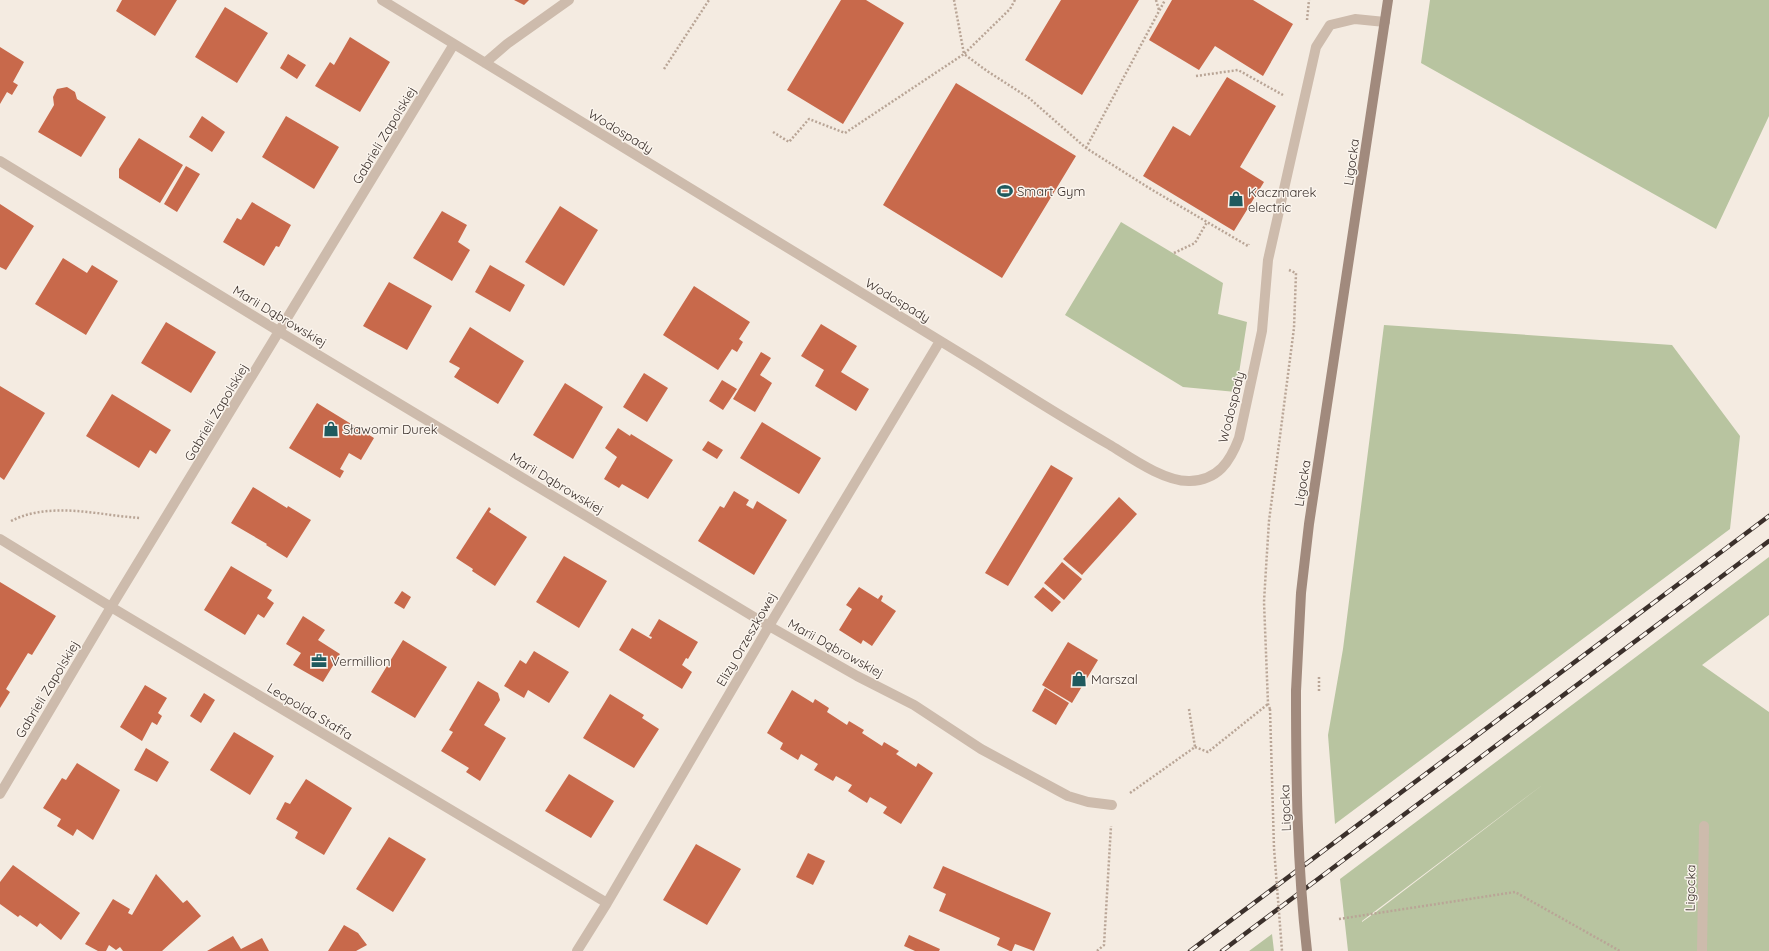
<svg xmlns="http://www.w3.org/2000/svg" width="1769" height="951" font-family="Quicksand,sans-serif">
  <rect width="100%" height="100%" fill="#f4ebe1"/>
  <path fill="#b8c4a0" fill-rule="evenodd" d="M1430 0H1769V116L1716 229 1421 63Z
    M1121 222 1223 283 1218 314 1247 322 1236 392 1183 387 1065 315Z
    M1384 325 1672 345 1740 436 1730 529 1335 824 1328 735 1343 649Z
    M1769 557V615L1702 665 1769 712V951H1348L1340 879ZM1545 783 1376 912 1362 922V921Z
    M1272 934 1274 951H1249Z"/>
  <path fill="#c8694b" d="M122 0H177L155 36 116 11Z
    M514 0H529L524 5Z
    M841 0H866L904 23 843 124 787 90Z
    M1061 0H1139L1082 95 1025 60Z
    M1172 0H1253L1293 24 1263 76 1215 46 1199 70 1149 40Z
    M225 7 268 33 237 83 195 57Z
    M350 37 390 62 360 112 315 86 330 62 334 65Z
    M0 47 24 62 13 82 18 85 12 95 7 92 0 104Z
    M288 54 306 65 297 79 280 68Z
    M1227 77 1276 106 1240 167 1264 182 1234 231 1143 176 1173 126 1190 136Z
    M956 83 1076 156 1002 278 883 205Z
    M67 87 75 92 77 99 106 117 81 157 38 132 54 105 53 97 57 89Z
    M202 116 225 132 212 152 189 137Z
    M286 116 339 147 314 189 262 157Z
    M139 138 183 165 160 203 119 178V169Z
    M186 166 200 174 177 212 164 204Z
    M252 202 291 225 279 247 276 246 264 266 223 242 237 218 241 220Z
    M0 204 34 226 6 270 0 267Z
    M560 206 598 230 564 286 525 262Z
    M442 211 467 225 458 242 470 250 452 281 413 258Z
    M63 258 87 273 92 265 118 281 86 335 35 304Z
    M490 265 525 285 510 312 475 292Z
    M389 282 432 306 407 350 363 326Z
    M694 286 750 322 739 339 743 342 737 352 732 349 718 370 663 335Z
    M166 322 216 352 191 393 141 363Z
    M821 324 857 346 841 372 869 389 856 411 815 386 824 370 801 356Z
    M470 327 524 361 498 404 454 377 460 368 449 362Z
    M761 352 771 358 760 375 772 383 755 412 733 399Z
    M644 373 668 388 647 422 623 407Z
    M722 380 737 389 723 410 709 401Z
    M565 383 603 407 573 459 533 435Z
    M0 386 45 413 4 480 0 477Z
    M112 394 171 430 156 454 150 450 139 468 86 436Z
    M317 403 374 438 361 460 349 453 340 469 344 471 340 478 289 448Z
    M762 422 821 458 799 494 740 458Z
    M618 428 630 436 631 434 673 460 648 499 622 484 619 488 604 479 617 457 605 448Z
    M708 441 723 450 717 459 702 450Z
    M1051 465 1073 478 1008 586 985 573Z
    M253 487 287 508 288 506 311 520 287 558 266 545 267 544 231 523Z
    M734 491 749 500 746 505 753 509 757 501 787 520 754 575 698 541 720 506 724 508Z
    M1119 497 1137 514 1082 575 1063 559Z
    M489 507 491 509 489 512 527 537 495 586 472 571 473 569 456 558Z
    M564 556 607 581 579 628 536 602Z
    M1062 562 1082 579 1064 600 1044 583Z
    M231 566 272 590 267 598 274 603 264 618 258 614 245 635 204 610Z
    M0 582 56 616 32 655 28 653 6 689 10 692 0 708Z
    M859 587 878 599 881 595 883 596 881 601 896 611 872 646 863 640 861 644 839 630 852 609 846 605Z
    M1043 587 1061 602 1052 612 1034 597Z
    M402 591 411 597 404 609 394 603Z
    M303 616 325 630 318 640 340 654 323 682 293 665 301 653 286 644Z
    M659 619 698 642 688 659 686 658 682 665 692 672 682 689 619 650 632 628 651 639 652 637 649 636Z
    M403 640 447 667 415 718 371 692Z
    M1068 642 1098 660 1072 703 1042 685Z
    M534 651 569 672 549 703 528 690 524 698 504 686 520 660 526 664Z
    M478 681 498 693 500 700 484 725 506 738 480 781 466 772 469 768 441 751 453 732 449 730Z
    M145 685 167 698 158 713 162 716 157 725 152 722 142 741 120 727Z
    M1045 688 1069 703 1056 725 1032 711Z
    M792 690 813 703 815 699 829 708 827 712 847 725 849 721 864 730 862 733 882 746 884 742 899 751 896 754 916 767 918 763 933 773 901 824 883 813 887 807 870 797 867 803 848 791 852 785 836 776 833 781 814 770 818 764 801 754 798 760 780 749 783 743 767 733Z
    M204 693 215 700 201 723 190 716Z
    M610 694 644 715 642 718 659 729 634 768 583 738Z
    M234 732 274 756 250 795 210 770Z
    M146 748 169 762 157 782 134 770Z
    M77 763 120 790 93 840 77 829 73 836 57 826 61 819 43 808 62 778 66 780Z
    M569 774 614 801 591 838 545 811Z
    M306 779 352 808 324 855 295 838 298 832 276 819 285 802 290 804Z
    M389 837 426 859 393 912 356 889Z
    M696 844 741 869 707 925 663 900Z
    M808 853 825 861 813 885 796 877Z
    M13 865 80 913 61 940 40 923 37 927 20 915 18 917 0 904V882Z
    M943 866 1051 913 1034 951 1015 944 1012 951H1010L997 945 1000 938 939 911 946 894 933 888Z
    M156 874 183 903 187 900 201 916 162 951H123L120 947 116 950 109 945 106 951H98L85 944 113 899 130 909 128 913 132 915Z
    M344 925 358 933 367 945 356 951H328Z
    M909 935 940 949 939 951H915L904 946Z
    M233 936 241 949 262 938 269 951H207Z"/>
  <g fill="none" stroke-linecap="round" stroke-linejoin="round">
    <path stroke="#b9a596" stroke-width="2.5" stroke-dasharray="2 2" stroke-linecap="butt" d="M1015 0 1010 9 964 54 987 71 1029 98 1086 148 1149 188 1248 246 1249 244
      M1156 0 1159 10
      M1307 20 1309 0
      M664 69 709 0
      M1196 76 1238 70 1283 95
      M773 132 789 142 809 119 845 133 964 54 954 0
      M1086 148 1165 0
      M1174 253 1195 243 1207 222
      M11 521C51 501 97 515 140 518
      M1189 709 1195 747
      M1270 709 1268 704 1264 602 1266 568 1269 521 1294 328 1296 273 1289 270
      M1195 747 1208 752 1268 704
      M1130 793 1195 747
      M1339 919 1515 892 1620 951
      M1097 951 1104 945 1111 826"/>
    <path stroke="#cdbbac" stroke-width="10" d="M382 0 978 364C1022 392 1065 419 1110 445 1131 458 1165 482 1190 481 1218 480 1230 462 1239 438L1262 331 1268 260 1316 47 1330 25 1355 19 1385 22
      M485 63 507 44 569 0
      M0 161 280 332 769 626 857 676 914 705 981 749 1068 796 1088 802 1112 805
      M0 539 111 607 607 903
      M0 794 111 607 454 44
      M577 951 607 903 769 626 940 341
      M1702 951 1704 826"/>
    <path stroke="#a18a7d" stroke-width="10" d="M1296 691 1301 593 1309 524 1388 0"/>
    <defs>
      <path id="rail" d="M1190 951 1769 516
        M1222 951 1769 541"/>
    </defs>
    <use href="#rail" stroke="#3b302b" stroke-width="4.5"/>
    <use href="#rail" stroke="#fbf5ee" stroke-width="3" stroke-dasharray="9" stroke-linecap="butt"/>
    <path stroke="#b9a596" stroke-width="2.5" stroke-dasharray="2 2" stroke-linecap="butt" d="M1319 691V675
      M1270 709 1274 848 1282 951"/>
    <path stroke="#a18a7d" stroke-width="10" d="M1296 691C1296 778 1297 865 1307 951"/>
  </g>
  <defs>
    <symbol id="stadium-bare" viewBox="-9 -9 18 18"><path d="M0-5a6.5 5 0 1 0 0 10a6.5 5 0 1 0 0-10ZM-3.5-1.8h7v3.6h-7Z" fill="#1f5a5e" stroke="#fbf5ee" stroke-width="2.5" paint-order="stroke"/></symbol>
    <symbol id="shop-bare" viewBox="-9 -9 18 18"><path d="M-5-2.5h2.3a2.7 3.5 0 0 1 5.4 0H5L5.5 6h-11ZM-1.5-2.5h3a1.5 2.3 0 0 0-3 0Z" fill="#1f5a5e" stroke="#fbf5ee" stroke-width="2.5" paint-order="stroke"/></symbol>
    <symbol id="office-bare" viewBox="-9 -9 18 18"><path d="M-6-3h4V-5.5h4V-3h4V5H-6ZM-1-4.5V-3h2v-1.5ZM-6 0V1H6V0Z" fill="#1f5a5e" stroke="#fbf5ee" stroke-width="2.5" paint-order="stroke"/></symbol>
  </defs>
  <g fill-rule="evenodd">
    <use href="#stadium-bare" x="994" y="180" width="22" height="22"/>
    <use href="#shop-bare" x="1225" y="188" width="22" height="22"/>
    <use href="#shop-bare" x="320" y="418" width="22" height="22"/>
    <use href="#office-bare" x="308" y="650" width="22" height="22"/>
    <use href="#shop-bare" x="1068" y="668" width="22" height="22"/>
  </g>
  <g text-anchor="middle" stroke-width="3" stroke-linejoin="round" paint-order="stroke">
    <g font-size="13" fill="#3b302b" stroke="#fbf5ee">
      <text transform="translate(621 131) rotate(31)" y="5">Wodospady</text>
      <text transform="translate(384 135) rotate(-59)" y="5">Gabrieli Zapolskiej</text>
      <text transform="translate(1351 162) rotate(-82)" y="5">Ligocka</text>
      <text transform="translate(898 300) rotate(31)" y="5">Wodospady</text>
      <text transform="translate(280 316) rotate(31)" y="5">Marii Dąbrowskiej</text>
      <text transform="translate(1231 407) rotate(-76)" y="5">Wodospady</text>
      <text transform="translate(216 412) rotate(-59)" y="5">Gabrieli Zapolskiej</text>
      <text transform="translate(557 483) rotate(31)" y="5">Marii Dąbrowskiej</text>
      <text transform="translate(1302 483) rotate(-81)" y="5">Ligocka</text>
      <text transform="translate(746 639) rotate(-60)" y="5">Elizy Orzeszkowej</text>
      <text transform="translate(836 648) rotate(29)" y="5">Marii Dąbrowskiej</text>
      <text transform="translate(47 689) rotate(-59)" y="5">Gabrieli Zapolskiej</text>
      <text transform="translate(310 711) rotate(31)" y="5">Leopolda Staffa</text>
      <text transform="translate(1285 808) rotate(-92)" y="5">Ligocka</text>
      <text transform="translate(1690 888) rotate(-89)" y="5">Ligocka</text>
    </g>
    <g font-size="13" fill="#3b302b" stroke="#fbf5ee" text-anchor="start">
      <text x="1017" y="196">Smart Gym</text>
      <text x="1248" y="197">Kaczmarek<tspan x="1248" dy="15">electric</tspan></text>
      <text x="343" y="434">Sławomir Durek</text>
      <text x="331" y="666">Vermillion</text>
      <text x="1091" y="684">Marszal</text>
    </g>
  </g>
</svg>
